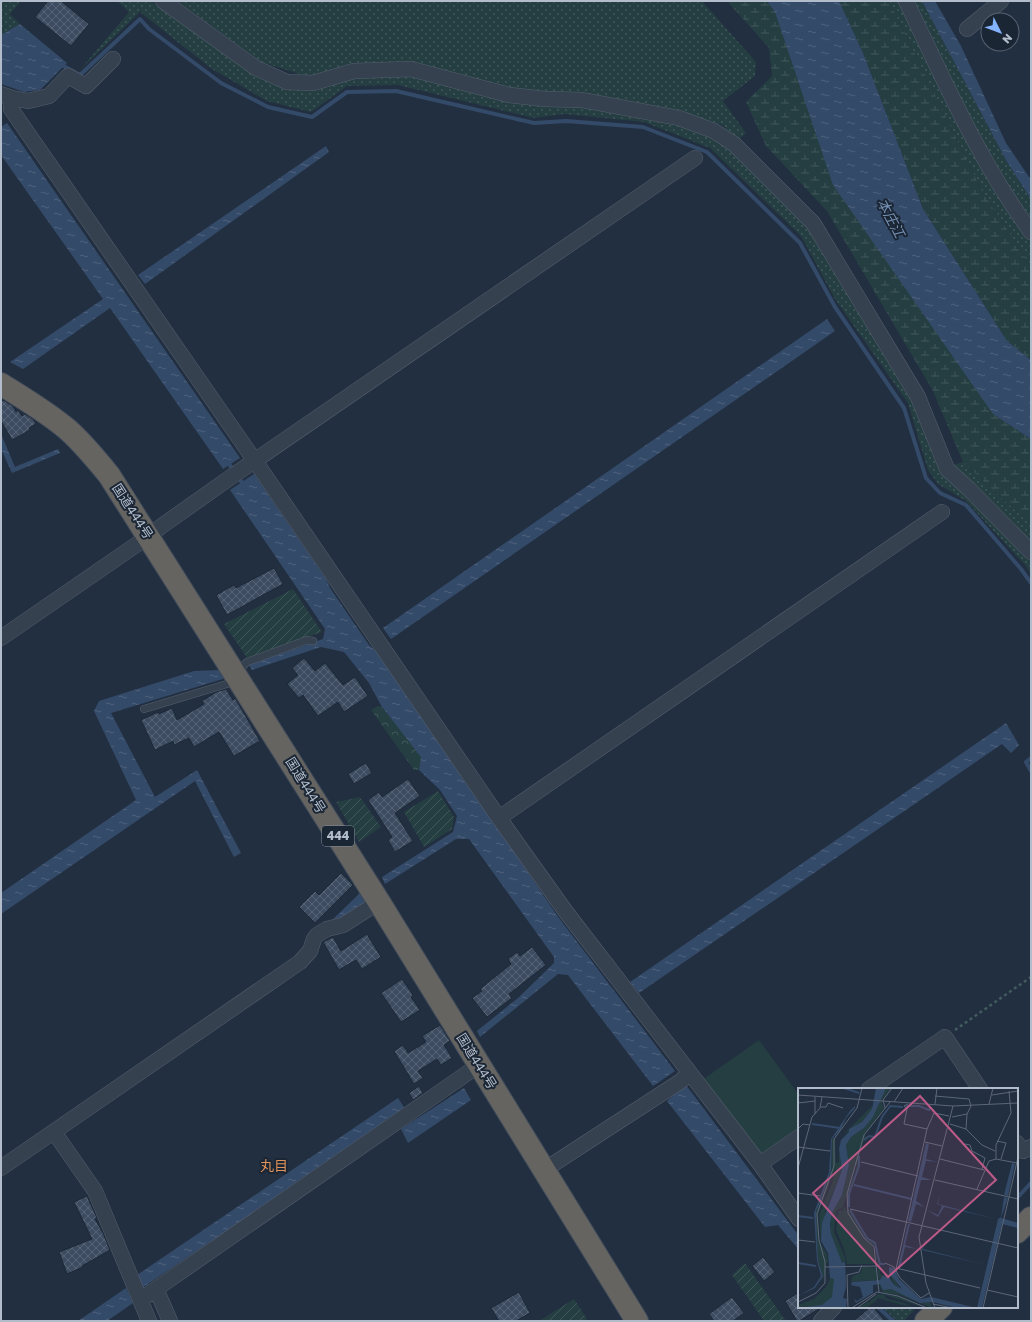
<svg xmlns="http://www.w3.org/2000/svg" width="1032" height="1322" font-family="'Golos Text','Noto Sans JP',sans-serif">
  <defs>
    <pattern id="grass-dots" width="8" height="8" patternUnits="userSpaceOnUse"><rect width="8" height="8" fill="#243e41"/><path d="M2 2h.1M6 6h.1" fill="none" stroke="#41585b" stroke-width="1.8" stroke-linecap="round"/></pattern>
    <pattern id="forest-crowns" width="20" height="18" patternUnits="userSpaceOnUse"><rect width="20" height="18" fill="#243e41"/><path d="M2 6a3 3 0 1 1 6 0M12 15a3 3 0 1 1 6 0" fill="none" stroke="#41585b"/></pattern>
    <pattern id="wetland-marsh" width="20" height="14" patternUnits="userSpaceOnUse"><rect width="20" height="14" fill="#243e41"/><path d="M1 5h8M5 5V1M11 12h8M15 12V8" fill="none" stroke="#41585b"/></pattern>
    <pattern id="garden-furrows" width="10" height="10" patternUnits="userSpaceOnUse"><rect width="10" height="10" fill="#243e41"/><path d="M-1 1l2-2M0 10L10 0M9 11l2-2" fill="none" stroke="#41585b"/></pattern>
    <pattern id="water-ripples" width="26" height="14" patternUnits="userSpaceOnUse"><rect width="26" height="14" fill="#344a69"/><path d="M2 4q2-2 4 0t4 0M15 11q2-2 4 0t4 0" fill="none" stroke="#4f627d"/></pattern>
    <pattern id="building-cross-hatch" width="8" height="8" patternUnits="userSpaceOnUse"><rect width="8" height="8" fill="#3d4c60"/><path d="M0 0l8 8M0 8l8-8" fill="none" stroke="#576475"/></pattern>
  </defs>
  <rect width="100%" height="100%" fill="#222f40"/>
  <path fill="url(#grass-dots)" d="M1 1H21L10 14 20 24 1 35Z
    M117 1H151L246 69 284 87 355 74 409 73 679 122 717 138 812 230 916 402 949 466 963 462 1031 525V574L1025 565 966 501 938 484 928 470 908 403 835 299 801 236 710 148 644 122 564 114 534 118 398 85 347 86 311 112 267 101 212 69 140 12 79 71 129 12Z
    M177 1H702L756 62 755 76 723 101 746 133 738 140 722 125 684 113 514 90 416 64 353 63 309 77 261 62Z
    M889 1H922L1007 162 1031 199V266L982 191Z
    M882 1307H917L904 1321H897Z"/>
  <path fill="url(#forest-crowns)" d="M378 706 382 707 422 757 419 770H414L371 710Z"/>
  <path fill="url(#wetland-marsh)" d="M727 1H790L993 414 1031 439V525L963 462 933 391 827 211 766 146 746 102 772 76 769 48Z
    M839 1H889L982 191 1031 266V360L1007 341 923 209 863 53Z"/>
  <path fill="#243e41" d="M759 1040 799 1095V1130L760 1156 702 1080Z"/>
  <path fill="url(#garden-furrows)" d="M293 589 322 632 247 658 224 624Z
    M438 791 454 817 452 829 424 847 404 812Z
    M360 797 381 827 359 842 336 802Z
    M745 1263 786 1321H764L732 1275Z
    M574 1299 587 1319 584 1321H539Z"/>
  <path fill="url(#water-ripples)" d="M767 1H839L863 53 923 209 1007 341 1031 360V439L993 414 833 185 775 12Z
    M922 1H935L961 46 1006 143 1031 180V199L1007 162Z
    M20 24 67 63 40 90 24 92 1 84V35Z
    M7 123 240 458 223 469 110 308 23 369 10 362 103 299 1 155V127Z
    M326 146 329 152 145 284 138 275Z
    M827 319 835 331 391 639 383 628Z
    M1 434 15 467 58 449 60 453 12 473 1 449Z
    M254 474 326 579 330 588 369 645 379 654 559 918 675 1071 653 1086 568 975 558 974 480 1037 477 1031 518 998 554 963V957L469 839H456L385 884 382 877 453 832 457 816 440 790 419 770 421 757 382 707 369 683 344 652 321 647 252 670 249 665 323 639 325 629 230 490Z
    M220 670 226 678 111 713 155 797 197 770 241 853 234 857 195 781 1 914V893L136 800 94 711 99 701 194 671Z
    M1006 723 1019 745 1011 753 1002 744 639 993 630 982Z
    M360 893 366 901 338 922 329 923Z
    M686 1085 799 1236V1250L778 1225 765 1227 667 1101Z
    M464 1088 471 1100 408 1143 401 1129Z
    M398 1098 405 1109 142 1288 137 1275Z
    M126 1288 133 1303 107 1321H78Z"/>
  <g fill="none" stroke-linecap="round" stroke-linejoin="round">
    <path stroke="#344a69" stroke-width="4" d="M60 64 80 75 140 19 149 29 221 83 268 107 312 117 347 92 396 91 534 123 566 121 643 127 707 152 800 243 835 307 904 408 926 478 940 493 966 505 1021 569 1031 583
      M227 461 245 487
      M1031 758 1026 762 1031 771
      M1017 1198 1031 1183
      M878 1307 893 1321"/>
  </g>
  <path fill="url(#building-cross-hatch)" stroke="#1d2837" d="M48 1H61L89 24 71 46 35 17Z
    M3 400 13 406 16 412 18 410 22 416 25 414 33 419 36 424 29 428 30 430 12 440 1 421V402Z
    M274 568 283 584 227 615 216 595 234 585 236 588Z
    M304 658 315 671 325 663 343 685 355 677 368 696 344 712 338 702 318 716 303 695 299 698 287 684 298 675 292 668Z
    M226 689 233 700 235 698 260 741 234 756 219 732 194 747 189 738 174 745 173 741 155 750 141 720 158 712 159 714 172 708 177 720 204 704 202 701 216 692Z
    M366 763 372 773 354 784 348 774Z
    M408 779 420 796 395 813 413 841 395 852 388 840 392 837 368 800 379 792 382 797Z
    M341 873 353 885 315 923 299 907 315 891 319 895Z
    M367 934 381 957 362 969 356 960 339 970 323 942 333 937 341 951Z
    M532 947 546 965 509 994 512 998 487 1017 472 998 482 991 480 989 511 964 508 959 517 952 520 956Z
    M402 979 413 995 411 997 420 1010 401 1022 381 993Z
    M440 1025 450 1041 444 1045 452 1058 441 1065 437 1059 418 1071 423 1078 414 1084 394 1051 403 1045 408 1053 426 1042 422 1036Z
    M419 1086 423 1093 413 1100 409 1093Z
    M87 1196 97 1218 95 1219 103 1233 110 1250 82 1266 83 1267 67 1274 59 1252 92 1239 74 1202Z
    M763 1257 775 1272 764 1281 752 1266Z
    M519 1292 530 1313 516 1321H499L491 1308Z
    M799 1292V1307H822L799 1321H797L785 1301Z
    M732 1297 744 1313 733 1321H714L709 1314Z
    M870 1307H873L885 1321H854Z"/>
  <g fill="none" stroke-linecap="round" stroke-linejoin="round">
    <defs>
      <path id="service" d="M144 709 230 683 236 674 247 662 307 640 313 641"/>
      <path id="minor" d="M163 1 256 68 287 82 313 83 354 71 411 69 509 95 545 99 582 100 679 118 714 131 734 144 813 223 918 397 947 469 969 489 1031 552
        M906 1C944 80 979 161 1031 232
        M967 29 1001 1
        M1 94 12 98 28 101 49 96 68 76 86 86 113 59
        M12 98 11 109 255 461 499 818 566 912 760 1164 799 1137
        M1 638 149 536 163 525 231 477 695 158
        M499 818 942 512
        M869 1089 945 1037 980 1089
        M54 1132 95 1191 149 1321
        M1017 1143 1023 1151 1031 1147
        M760 1164 799 1219
        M1 1168 300 962 310 951 314 939 317 935 327 929 343 925 379 902
        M544 1170 681 1081 689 1073
        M156 1289 170 1321
        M140 1300 479 1065
        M821 1321 834 1307"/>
      <path id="trunk" d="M1 384C23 398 47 412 67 429 83 443 96 459 109 475L379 902 637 1321
        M1017 1232 1031 1218
        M926 1321 941 1307"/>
    </defs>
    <use href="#service" stroke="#545f6e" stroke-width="8"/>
    <use href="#minor" stroke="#545f6e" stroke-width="16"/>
    <use href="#trunk" stroke="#414c5b" stroke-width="24"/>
    <path stroke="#425b5e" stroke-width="2.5" stroke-dasharray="3 3" stroke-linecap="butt" d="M955 1030 1031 977"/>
    <use href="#service" stroke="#364150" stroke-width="7"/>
    <use href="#minor" stroke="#364150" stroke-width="15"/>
    <use href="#trunk" stroke="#656461" stroke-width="22"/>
  </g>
  <g text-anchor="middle" stroke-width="4" stroke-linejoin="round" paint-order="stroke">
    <rect fill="#1b2635" stroke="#858f9e" stroke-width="1" x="322" y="826" width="32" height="20" rx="3"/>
    <g font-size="12" font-weight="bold" fill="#b2bccb">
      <text x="338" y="840">444</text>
    </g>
    <g font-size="13" fill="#b2bccb" stroke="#1b2635">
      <text transform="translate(133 511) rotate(57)" y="5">国道444号</text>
      <text transform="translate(306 785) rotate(58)" y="5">国道444号</text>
      <text transform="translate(477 1061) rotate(58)" y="5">国道444号</text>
    </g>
    <g font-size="14" font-style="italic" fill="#7792b5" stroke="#1b2635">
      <text transform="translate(891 218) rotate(62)" y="5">本庄江</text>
    </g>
    <g font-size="14" fill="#df9259" stroke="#1b2635">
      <text x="274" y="1171">丸目</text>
    </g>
  </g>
  <g transform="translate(798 1088)">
    <rect width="220" height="220" fill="#222f40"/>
    <path d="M83 15 86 20 66 46 68 49 61 64V79L51 106 50 120 68 150 77 155 81 176 90 177H82V185L84 187 93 186 102 200 96 197 93 189H83L81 192 77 159 66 150 50 125 49 106 59 78 57 76 59 56 64 45 84 20ZM34 51H37L38 79 20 126 21 153 29 166 30 175H28L27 188 21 196 25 188 20 173 17 125 33 83ZM46 118 65 150 74 158 78 176H49L46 161 38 142 40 123 45 122ZM65 178 78 180 80 192 65 193 63 184ZM81 196 127 215 132 214 134 220 102 207 85 205ZM80 206 99 208 128 220 87 207V210L106 215 116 220 79 210V212L68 220H60L71 213 73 216 72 213Z" fill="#243e41"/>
    <path d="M63 184 65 193 53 194 54 189Z" fill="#243e41"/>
    <path d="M87 0H93L84 12V20L59 56 57 76 46 116 44 120 38 123 36 144 47 169 48 195 32 154 33 124 44 107 51 77 48 57 53 49 66 40ZM74 18V21L64 34 45 47ZM41 61 44 82 27 124 36 174V212L29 220H0V217L16 211 28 199 32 190 30 165 23 153 21 127 34 95 38 75 41 74Z" fill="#243e41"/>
    <path d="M78 0H88L75 29 66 40 53 49 48 57 51 77 44 107 34 125 32 136 33 146 44 175 47 174 48 199 45 210 49 211 48 220H0L24 217 34 209 36 191 32 190 30 165 23 153 24 135 44 82 41 61 43 52 51 44V41L64 34 74 21ZM57 18V20L48 30 43 41 34 51 33 83 21 117 18 123 20 173 25 188 17 200 0 208 16 199 23 188 19 173 16 125 31 84 33 51 52 23ZM128 55 131 56 128 71 140 74 128 73 124 89 134 92H123L118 113 127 119 118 116 113 134 110 133ZM214 75 217 76 210 108 206 107ZM56 96 114 110 113 112 56 98ZM142 107 140 116 198 131 146 119 140 129 129 122 140 127 144 118 139 116ZM206 109 210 110 203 130 220 135V140L204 136 184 220H158L135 214 122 215 93 201 85 202 82 196 75 197V205L58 215 56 211 59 213 65 209 62 199 53 197 54 194 82 192 84 188 91 189 96 197 104 201 91 185V179L96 180 101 191 123 211 133 209 179 220 200 131 203 129ZM110 136H112L107 157 119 161 107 159 102 180 100 179ZM123 151 128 153 125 161 188 177 124 162 127 153Z" fill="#344a69"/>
    <path fill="none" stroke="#344a69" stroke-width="2" d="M46 0 61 5M92 18 105 19M108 18H121L131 22 133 19M14 36 42 40M66 52 71 48 77 49 84 29 93 17M51 119V106L61 78V68M52 122 69 150 77 155 82 176H87M0 128 15 130M0 175 18 178"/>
    <path fill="none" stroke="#5c6778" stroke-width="1" d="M0 7 155 18 121 149 128 195 137 220M194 7 220 3M137 8 171 11 173 18 169 26M96 14 105 0M0 15 17 13M137 16 139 0M191 16 195 0M155 18 220 15M23 19H28L30 15 45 20M87 20 85 12 94 0M17 26V9M154 29 169 26 168 41M152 36 168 41 184 57 197 63M0 41 5 36 12 37M129 41 136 25 151 28M199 53 208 55 203 71M127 54 144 58M167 56 172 57 174 63 187 70 184 81M0 59 32 63M142 71 186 82M198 71V57L213 25 211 3M63 74 120 88M0 80 14 29 22 20 24 9M137 92 211 109 220 69M179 101 191 73 198 71 219 75M0 105 22 108M52 121 220 160M0 152 17 154M87 175 96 179 102 190 123 210 131 205M27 179 79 178M98 180 182 200M98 181 129 41 106 36 109 21 106 18 110 16M189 202 220 209M81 204 76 159 66 150 50 125 49 106 66 47 92 14M0 214 18 205 27 195V174L21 152 19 126 36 78V51L59 20 64 0M135 216 154 220M55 219 79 204 100 208 129 220M50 220 49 187 61 184 64 177M59 220 78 206M185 220 211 109 220 111"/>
    <path fill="#bc5a88" fill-opacity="0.15" stroke="#bc5a88" stroke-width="2" d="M122 8 198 92 90 189 15 105Z"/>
    <rect width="220" height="220" fill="none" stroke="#b2bccb" stroke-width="2"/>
  </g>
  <rect width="1032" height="1322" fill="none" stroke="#b2bccb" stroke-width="4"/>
  <g transform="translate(1000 32) rotate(132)"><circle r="19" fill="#1b2635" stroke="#576271"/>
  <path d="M0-3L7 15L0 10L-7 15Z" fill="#83b3ff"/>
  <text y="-6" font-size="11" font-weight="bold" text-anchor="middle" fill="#b2bccb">N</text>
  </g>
</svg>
